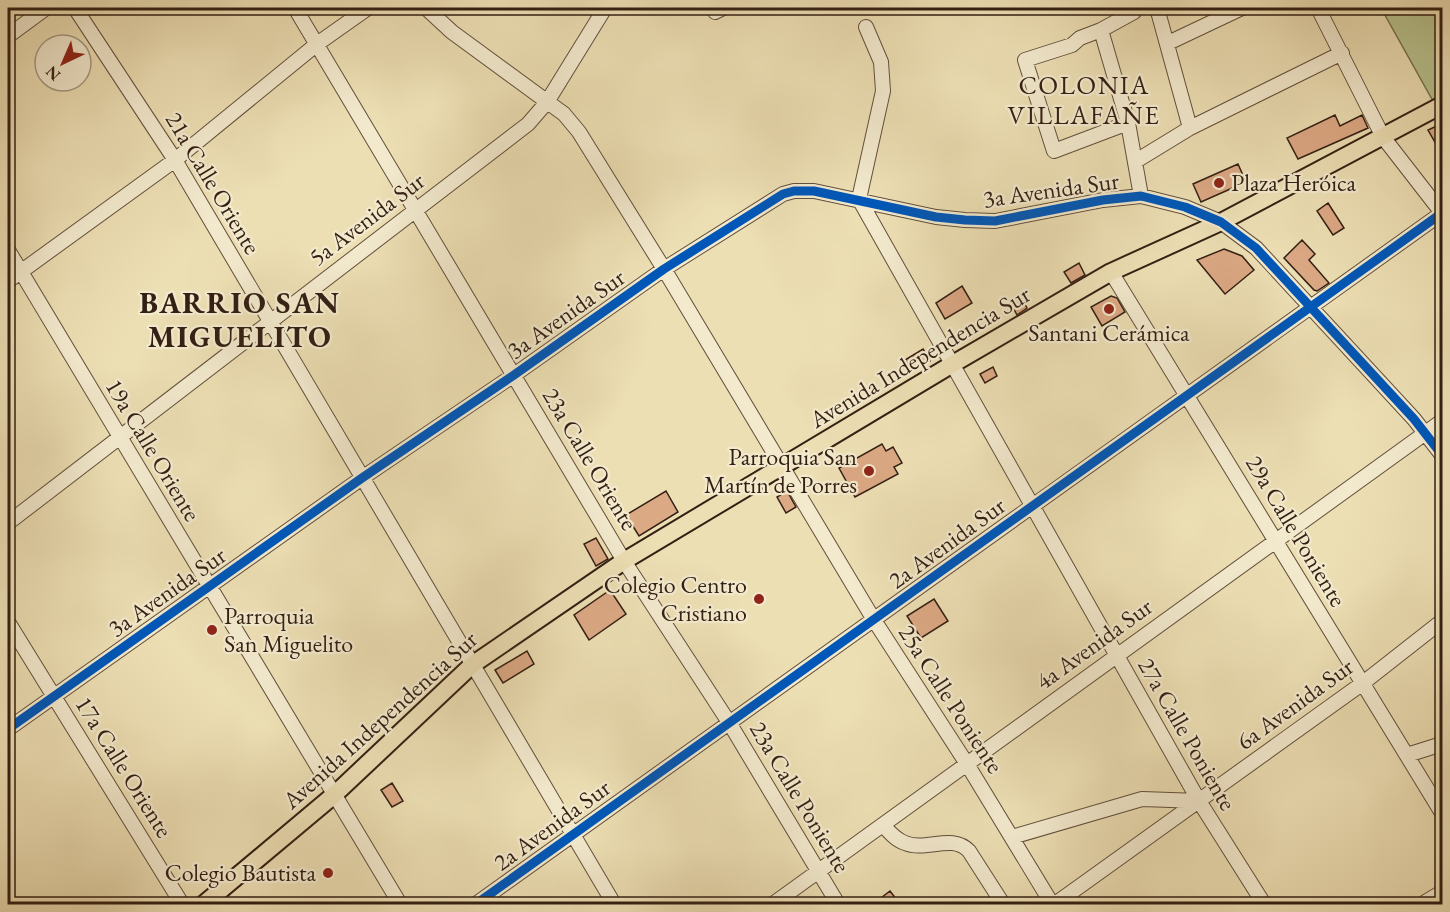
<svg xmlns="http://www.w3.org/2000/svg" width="1450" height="912" font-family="'EB Garamond',serif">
  <rect width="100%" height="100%" fill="#eddfb4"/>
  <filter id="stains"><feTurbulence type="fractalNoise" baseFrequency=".00333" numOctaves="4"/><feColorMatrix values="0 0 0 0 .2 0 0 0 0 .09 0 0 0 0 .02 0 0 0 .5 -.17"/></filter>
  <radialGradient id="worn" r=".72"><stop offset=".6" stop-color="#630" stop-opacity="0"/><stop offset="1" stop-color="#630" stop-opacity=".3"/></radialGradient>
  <path fill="#b8c28e" stroke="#767050" stroke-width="1.5" d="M1381 8H1442V96L1433 101Z"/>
  <path fill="#dca985" stroke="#331f13" stroke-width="1.5" d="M1335 115 1340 126 1362 115 1368 128 1298 159 1287 138Z
    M1443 123V156L1428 130Z
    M1238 164 1246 182 1201 202 1193 184Z
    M1328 203 1344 228 1333 235 1317 211Z
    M1302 240 1315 254 1309 260 1329 283 1317 291 1314 290 1284 258Z
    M1224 249 1242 256 1254 270 1225 294 1197 260Z
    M1079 263 1085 275 1071 283 1064 272Z
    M962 286 972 303 945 319 936 303Z
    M1020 295 1027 308 1017 315 1009 300Z
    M1111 296 1117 298 1125 312 1102 326 1091 307Z
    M923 349 930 361 912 371 905 360Z
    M993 367 997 376 985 383 980 374Z
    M882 444 886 451 893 447 902 463 894 467 898 474 855 497 839 468Z
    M666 491 678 512 639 536 626 515Z
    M787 491 796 507 786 513 777 497Z
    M596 538 608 559 596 566 584 544Z
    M610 590 626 614 589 640 574 615Z
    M934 599 948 621 921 638 907 616Z
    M527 651 534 664 503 683 495 670Z
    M392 783 403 801 392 807 381 790Z
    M890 891 900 904H873Z"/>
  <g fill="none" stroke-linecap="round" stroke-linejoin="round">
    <defs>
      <path id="minor" d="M75 8 175 160 614 904
        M295 8 624 561 730 724 838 904
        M426 8 452 32 564 114 579 132 664 269 874 620 967 764 1052 904
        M1157 8 1190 128
        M1318 8 1383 137 1442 213
        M715 12 723 8
        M866 27 881 62 883 91 859 199 1199 801 1264 904
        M1101 30 1128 123 1141 196
        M8 36 46 8
        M1168 43 1242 8
        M1128 123 1054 151 1025 60 1072 45 1080 38 1101 30 1134 12 1132 8
        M1136 161 1190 128 1342 53
        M8 250 400 904
        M1111 272 1442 813
        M8 281 175 160 317 44 368 8
        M8 523 528 124 547 102 605 8
        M8 622 182 904
        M8 729 362 478 514 375 664 269 783 194 794 191H814L936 217 965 220 995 221 1103 200 1141 196 1185 207 1221 222 1256 248 1414 419 1442 455
        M1407 755 1442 744
        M883 825C889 832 896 840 905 843 926 852 952 833 969 851L1003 904
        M1012 837 1142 799 1199 801
        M476 904 1442 213
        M773 904 1442 421
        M1055 904 1363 683 1442 621
        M1422 904 1442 892"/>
      <path id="major" d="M204 904 334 795 472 665 624 561 951 365 1111 272 1221 222 1442 105"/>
    </defs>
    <use href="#minor" stroke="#624f3b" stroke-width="16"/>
    <use href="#major" stroke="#331f13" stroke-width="20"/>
    <use href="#minor" stroke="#f3eace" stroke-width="14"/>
    <use href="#major" stroke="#eddfb4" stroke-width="16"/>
    <defs>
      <path id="cycleway" d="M8 729 362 478 514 375 664 269 783 194 794 191H814L936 217 965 220 995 221 1103 200 1141 196 1185 207 1221 222 1256 248 1414 419 1442 455
        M476 904 1442 213"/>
    </defs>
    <use href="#cycleway" stroke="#f3eace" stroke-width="13"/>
    <use href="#cycleway" stroke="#0057b8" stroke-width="9"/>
  </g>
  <g fill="#8f2418" stroke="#f3eace" stroke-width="2">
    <circle cx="1219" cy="183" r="6"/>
    <circle cx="1109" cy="309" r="6"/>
    <circle cx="869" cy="471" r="6"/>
    <circle cx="759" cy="599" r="6"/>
    <circle cx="212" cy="630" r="6"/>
    <circle cx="328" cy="873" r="6"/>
  </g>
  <g text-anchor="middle" stroke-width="4.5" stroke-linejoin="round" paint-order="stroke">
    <g font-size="24" fill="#331f13" stroke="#f3eace">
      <text transform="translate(213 183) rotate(59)" y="8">21a Calle Oriente</text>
      <text transform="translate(1051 190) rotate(-8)" y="8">3a Avenida Sur</text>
      <text transform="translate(367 219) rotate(-37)" y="8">5a Avenida Sur</text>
      <text transform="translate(566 314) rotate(-35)" y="8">3a Avenida Sur</text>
      <text transform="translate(920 357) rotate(-31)" y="8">Avenida Independencia Sur</text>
      <text transform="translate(153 450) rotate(59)" y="8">19a Calle Oriente</text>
      <text transform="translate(590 459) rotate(59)" y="8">23a Calle Oriente</text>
      <text transform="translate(1296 531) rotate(59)" y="8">29a Calle Poniente</text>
      <text transform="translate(947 543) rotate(-36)" y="8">2a Avenida Sur</text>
      <text transform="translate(167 592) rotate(-35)" y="8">3a Avenida Sur</text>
      <text transform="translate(1094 644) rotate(-36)" y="8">4a Avenida Sur</text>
      <text transform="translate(951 699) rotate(57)" y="8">25a Calle Poniente</text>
      <text transform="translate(1295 704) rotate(-36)" y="8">6a Avenida Sur</text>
      <text transform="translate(380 720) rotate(-42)" y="8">Avenida Independencia Sur</text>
      <text transform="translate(1187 734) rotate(60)" y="8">27a Calle Poniente</text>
      <text transform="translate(124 767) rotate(58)" y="8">17a Calle Oriente</text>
      <text transform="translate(800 797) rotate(59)" y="8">23a Calle Poniente</text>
      <text transform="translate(552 825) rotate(-36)" y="8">2a Avenida Sur</text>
    </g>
    <g font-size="24" fill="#331f13" stroke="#f3eace" text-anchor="end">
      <text x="1231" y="191" text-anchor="start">Plaza Heróica</text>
      <text x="1109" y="341" text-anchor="middle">Santani Cerámica</text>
      <text x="857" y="465">Parroquia San<tspan x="857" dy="28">Martín de Porres</tspan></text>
      <text x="747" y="593">Colegio Centro<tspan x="747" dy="28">Cristiano</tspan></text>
      <text x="224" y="624" text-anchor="start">Parroquia<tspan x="224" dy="28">San Miguelito</tspan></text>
      <text x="316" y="881">Colegio Bautista</text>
    </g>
    <g font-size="26" letter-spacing="1.5" fill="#331f13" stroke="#f3eace">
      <text x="1084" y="94">COLONIA<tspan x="1084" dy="30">VILLAFAÑE</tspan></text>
    </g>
    <g font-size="30" font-weight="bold" letter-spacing="1.5" fill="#331f13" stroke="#f3eace">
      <text x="240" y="313">BARRIO SAN<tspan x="240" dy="34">MIGUELITO</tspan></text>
    </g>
  </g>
  <rect width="1450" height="912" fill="none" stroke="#eddfb4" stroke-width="30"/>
  <rect x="9" y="9" width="1432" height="894" fill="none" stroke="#331f13" stroke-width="3"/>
  <rect x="15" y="15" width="1420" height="882" fill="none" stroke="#331f13" stroke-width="1.5"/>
  <g transform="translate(63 63) rotate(224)"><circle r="28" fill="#f3eace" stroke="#a69983" stroke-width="1.5"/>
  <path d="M0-4.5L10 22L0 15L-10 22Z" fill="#8f2418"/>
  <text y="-9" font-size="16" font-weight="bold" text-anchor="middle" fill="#331f13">N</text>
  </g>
  <rect width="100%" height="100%" filter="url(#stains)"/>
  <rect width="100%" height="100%" fill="url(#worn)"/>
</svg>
